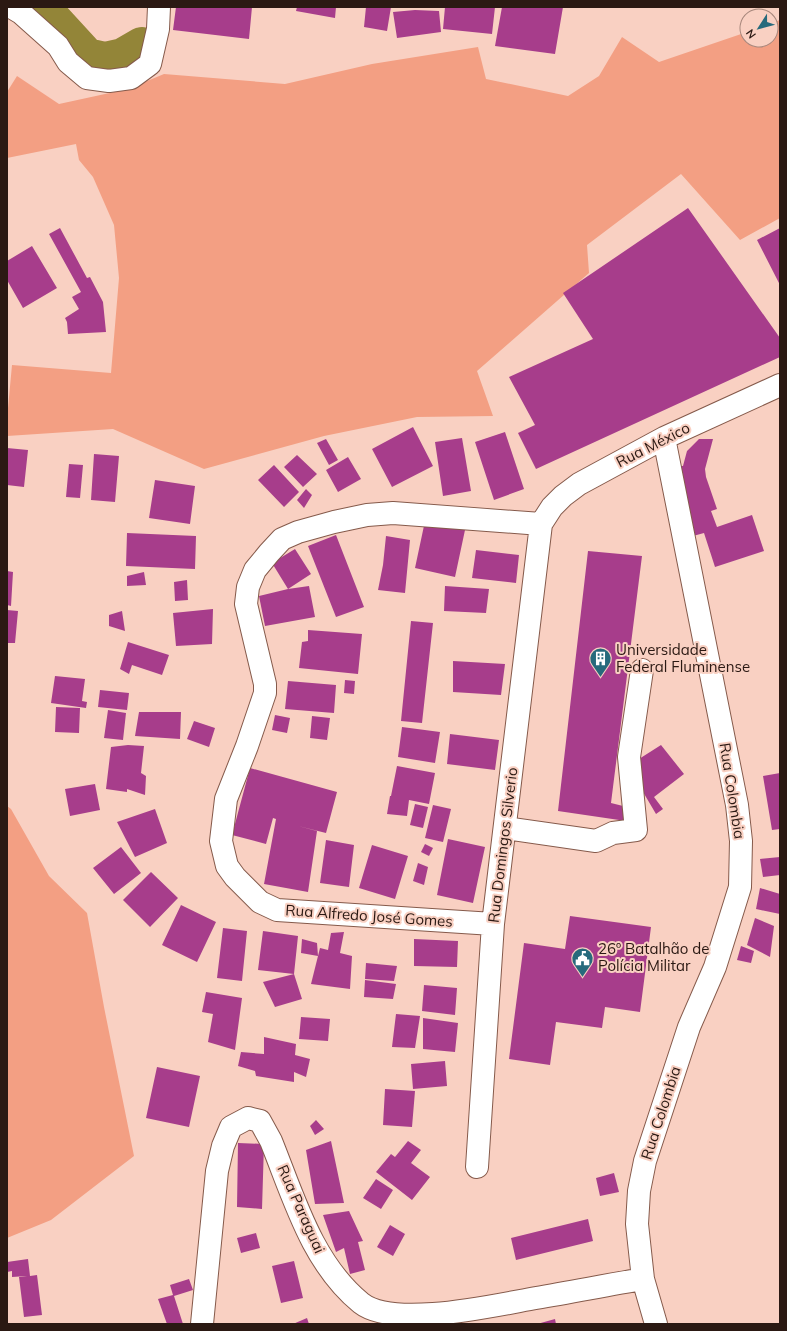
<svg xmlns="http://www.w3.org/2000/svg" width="787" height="1331" font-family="Mulish,sans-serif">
  <rect width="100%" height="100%" fill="#f9d0c2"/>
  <path fill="#f39f83" d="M780 20V218L740 240 681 174 587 245 589 273 477 371 493 416 417 417 324 436 204 469 113 429 7 436V419L12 365 111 373 119 278 114 225 93 177 79 160 76 144 7 158V92L17 76 59 104 128 89 164 74 285 84 372 64 478 47 486 79 568 96 599 76 622 37 659 62 747 32V40H771V23Z
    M7 806 11 809 49 876 87 913 104 1007 134 1156 51 1220 7 1238Z"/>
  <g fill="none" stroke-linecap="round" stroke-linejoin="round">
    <path stroke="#938538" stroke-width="38" d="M41 7 87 57 105 61 123 57 142 46"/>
  </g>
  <path fill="#a73d8b" d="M176 7H252L249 39 173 30Z
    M297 7H336L335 18 296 11Z
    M366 7H391L387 31 364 27Z
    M445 7H495L492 34 443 29Z
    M502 7H563L555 54 495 46Z
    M415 10 439 11 441 32 397 38 393 12Z
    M688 208 780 338V357L536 469 518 433 535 425 509 377 593 339 563 293Z
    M60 228 87 278 90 277 103 302 106 332 68 334 67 322 65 318 79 309 72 297 81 292 49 234Z
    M780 228V285L757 240Z
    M32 246 57 288 23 308 7 280V261Z
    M413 427 433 466 392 487 372 449Z
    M505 432 524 489 494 500 475 442Z
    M462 438 471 491 443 496 435 442Z
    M326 439 338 460 329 465 317 443Z
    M699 439H713L705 469 706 477 717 509 711 511 717 527 752 515 764 551 715 567 704 533 693 536 682 484 681 466H683L687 451Z
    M7 448 28 450 24 487 7 485Z
    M94 454 119 456 115 502 91 500Z
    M297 455 317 474 303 487 284 467Z
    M348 457 361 479 338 492 326 470Z
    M69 464 83 465 80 498 66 497Z
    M274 465 299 492 284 507 258 480Z
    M155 480 195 486 190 524 149 518Z
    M306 489 312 495 304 508 297 500Z
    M425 521 465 530 455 577 415 568Z
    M127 533 196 536 195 569 126 566Z
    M336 535 364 607 336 617 308 546Z
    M386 536 410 540 405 593 378 590 383 565Z
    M295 549 311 574 288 589 272 563Z
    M476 550 519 555 516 583 472 578Z
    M588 551 642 556 611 803 627 807 626 821 558 811Z
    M7 571 13 572 11 606 7 605Z
    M144 572 146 585 127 586V576Z
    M187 580 188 600 175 601 174 582Z
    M309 586 315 617 265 626 259 596 288 589Z
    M445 586 489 589 486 613 444 611Z
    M213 609 212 644 176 646 173 613Z
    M7 610 18 611 15 643H7Z
    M122 611 125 631 109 626V615Z
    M411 621 433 623 422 723 401 721Z
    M308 630 362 634 358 674 299 668 302 642 308 641Z
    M128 642 169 655 162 675 132 665 129 674 120 669Z
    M453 661 505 664 501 695 453 692Z
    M55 676 85 679 82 701 87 702 86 708 51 703Z
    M345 680 355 681 354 694 344 693Z
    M288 681 336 685 334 713 285 709Z
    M100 690 129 693 127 710 98 707Z
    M56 707 80 708 79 733 55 732Z
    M108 710 126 713 123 740 104 738Z
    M139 712H181L180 739 135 736Z
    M275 715 290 718 287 733 272 730Z
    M312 716 330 718 327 740 310 738Z
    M194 721 215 728 209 747 187 739Z
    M402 727 440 732 435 763 398 757Z
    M450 734 499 740 495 770 447 764Z
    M128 745 144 746 141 773 146 776 145 795 127 789V792L106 789 111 747Z
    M661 745 684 774 654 797 663 809 656 814 636 780 639 759Z
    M397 766 435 773 429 804 409 800 407 816 387 814 390 796H391Z
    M250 768 337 792 326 833 298 826 317 831 308 892 264 884 276 819 273 818 266 844 232 835Z
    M780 773V829L772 830 763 776Z
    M95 784 100 810 70 816 65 789Z
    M415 804 428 807 423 828 410 825Z
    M433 805 451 809 443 842 425 838Z
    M155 809 167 843 135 857 117 822Z
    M448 839 485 847 473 903 437 895Z
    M326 840 354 845 349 887 320 883Z
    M425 844 433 848 429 856 421 852Z
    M372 845 408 856 395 899 359 888Z
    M121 847 141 873 114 894 93 868Z
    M780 857V875L763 877 760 859Z
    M418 863 428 867 424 885 413 881Z
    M151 872 178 898 150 927 123 900Z
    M760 888 780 894V914L756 909Z
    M181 905 216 922 197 962 162 945Z
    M570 916 651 927 640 1012 605 1007 602 1028 556 1022 550 1065 509 1059 524 943 565 949Z
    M755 918 774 926 770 957 747 945Z
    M223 928 247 931 242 981 217 978Z
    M263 931 298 936 294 974 258 970Z
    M344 932 340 953 352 956 350 989 311 984 320 948 328 950 331 933Z
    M302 939 317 943 318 956 301 953Z
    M414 939 458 941 457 967 414 966Z
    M741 946 754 951 751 963 737 960Z
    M366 963 397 966 394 981 365 979Z
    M294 974 302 999 275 1007 263 982Z
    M365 980 396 984 393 999 364 997Z
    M424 985 457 988 455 1015 422 1011Z
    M206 992 242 998 235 1050 208 1042 213 1014 202 1012Z
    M396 1014 420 1016 415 1048 392 1047Z
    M301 1017 330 1019 328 1041 299 1039Z
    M423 1018 458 1023 455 1052 423 1049Z
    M264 1037 296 1044 295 1055 310 1059 306 1077 294 1072V1082L256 1076 255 1071 238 1066 241 1052 264 1054Z
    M445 1061 447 1086 413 1089 411 1064Z
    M157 1067 200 1076 189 1127 146 1118Z
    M385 1089 415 1091 412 1127 383 1125Z
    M316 1120 324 1129 315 1135 310 1126Z
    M331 1141 344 1203 315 1204 306 1150Z
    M408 1141 421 1150 411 1163 430 1177 412 1200 376 1172 391 1154 395 1157Z
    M238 1143 264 1144 262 1209 237 1207Z
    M614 1173 619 1192 600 1196 596 1178Z
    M376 1179 393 1190 381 1209 363 1198Z
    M349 1211 363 1241 358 1242 365 1270 350 1274 344 1248 336 1252 323 1215Z
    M588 1219 593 1241 516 1260 511 1238Z
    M390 1225 405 1234 393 1256 377 1247Z
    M256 1233 260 1248 241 1253 237 1238Z
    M28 1259 30 1276 37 1275 42 1315 24 1317 19 1277 27 1276 12 1277V1271L7 1272V1262Z
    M294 1261 303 1298 281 1303 272 1266Z
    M189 1279 193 1290 174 1296 183 1324H167L158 1299 173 1295 170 1285Z
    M307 1318 309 1324H293Z
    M555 1319 556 1324H537Z"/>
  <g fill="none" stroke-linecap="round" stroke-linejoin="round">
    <defs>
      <path id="minor" d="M11 7 21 13 58 46 68 62 87 78 109 81 131 78 150 64 158 29 159 7
        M505 828 596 841 613 833 636 830 629 757 642 670
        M493 924 277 910 260 902 235 877 227 866 221 841 226 799 247 746 265 693V684L246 604 248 587 255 570 269 553 282 539 298 532 334 522 367 515 393 513 541 524
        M477 1167 493 924 541 524 552 507 563 496 579 484 664 438 780 385
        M202 1324 217 1171 223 1146 231 1127 248 1118 260 1121 271 1141C294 1198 312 1263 361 1303 394 1329 496 1305 536 1298 572 1292 607 1285 643 1279
        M656 1324 643 1279 637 1224 639 1191 645 1161 689 1027 715 967 740 887 741 841 737 805 664 438"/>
    </defs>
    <use href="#minor" stroke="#855a4b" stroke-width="24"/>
    <use href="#minor" stroke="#fff" stroke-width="22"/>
  </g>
  <defs>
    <symbol id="building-pin" viewBox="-11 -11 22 30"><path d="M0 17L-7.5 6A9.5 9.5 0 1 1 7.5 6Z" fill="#276a7c" stroke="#f9d0c2"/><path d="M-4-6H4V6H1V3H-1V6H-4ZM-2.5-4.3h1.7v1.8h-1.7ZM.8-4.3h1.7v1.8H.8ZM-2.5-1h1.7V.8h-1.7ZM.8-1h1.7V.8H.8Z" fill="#fff"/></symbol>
    <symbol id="civic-pin" viewBox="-11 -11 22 30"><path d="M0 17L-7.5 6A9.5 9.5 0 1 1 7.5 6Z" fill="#276a7c" stroke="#f9d0c2"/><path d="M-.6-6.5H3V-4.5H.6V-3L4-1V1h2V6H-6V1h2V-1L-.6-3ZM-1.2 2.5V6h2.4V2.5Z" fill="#fff"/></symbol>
  </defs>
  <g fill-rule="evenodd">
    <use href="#building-pin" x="588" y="646" width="25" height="34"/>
    <use href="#civic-pin" x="570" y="946" width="25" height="34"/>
  </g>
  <g text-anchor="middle" stroke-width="4" stroke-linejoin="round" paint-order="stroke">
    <g font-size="15" fill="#2b1913" stroke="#f9d0c2">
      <text transform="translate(653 445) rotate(-27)" y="5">Rua México</text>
      <text transform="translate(732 791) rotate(81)" y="5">Rua Colombia</text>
      <text transform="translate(503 845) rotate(-83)" y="5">Rua Domingos Silverio</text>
      <text transform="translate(369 916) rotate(4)" y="5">Rua Alfredo José Gomes</text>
      <text transform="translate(661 1113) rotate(-72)" y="5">Rua Colombia</text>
      <text transform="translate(301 1209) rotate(66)" y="5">Rua Paraguai</text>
    </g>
    <g font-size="15" fill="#2b1913" stroke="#f9d0c2" text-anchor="start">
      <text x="616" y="655">Universidade<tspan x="616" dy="17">Federal Fluminense</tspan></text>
      <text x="598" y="954">26º Batalhão de<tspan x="598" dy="17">Polícia Militar</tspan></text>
    </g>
  </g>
  <rect width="787" height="1331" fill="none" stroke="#2b1913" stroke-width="16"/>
  <g transform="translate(759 28) rotate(234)"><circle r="19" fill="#f9d0c2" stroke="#a7877c"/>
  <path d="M0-3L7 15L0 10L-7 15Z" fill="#276a7c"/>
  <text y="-6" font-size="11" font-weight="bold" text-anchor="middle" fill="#2b1913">N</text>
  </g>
</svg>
